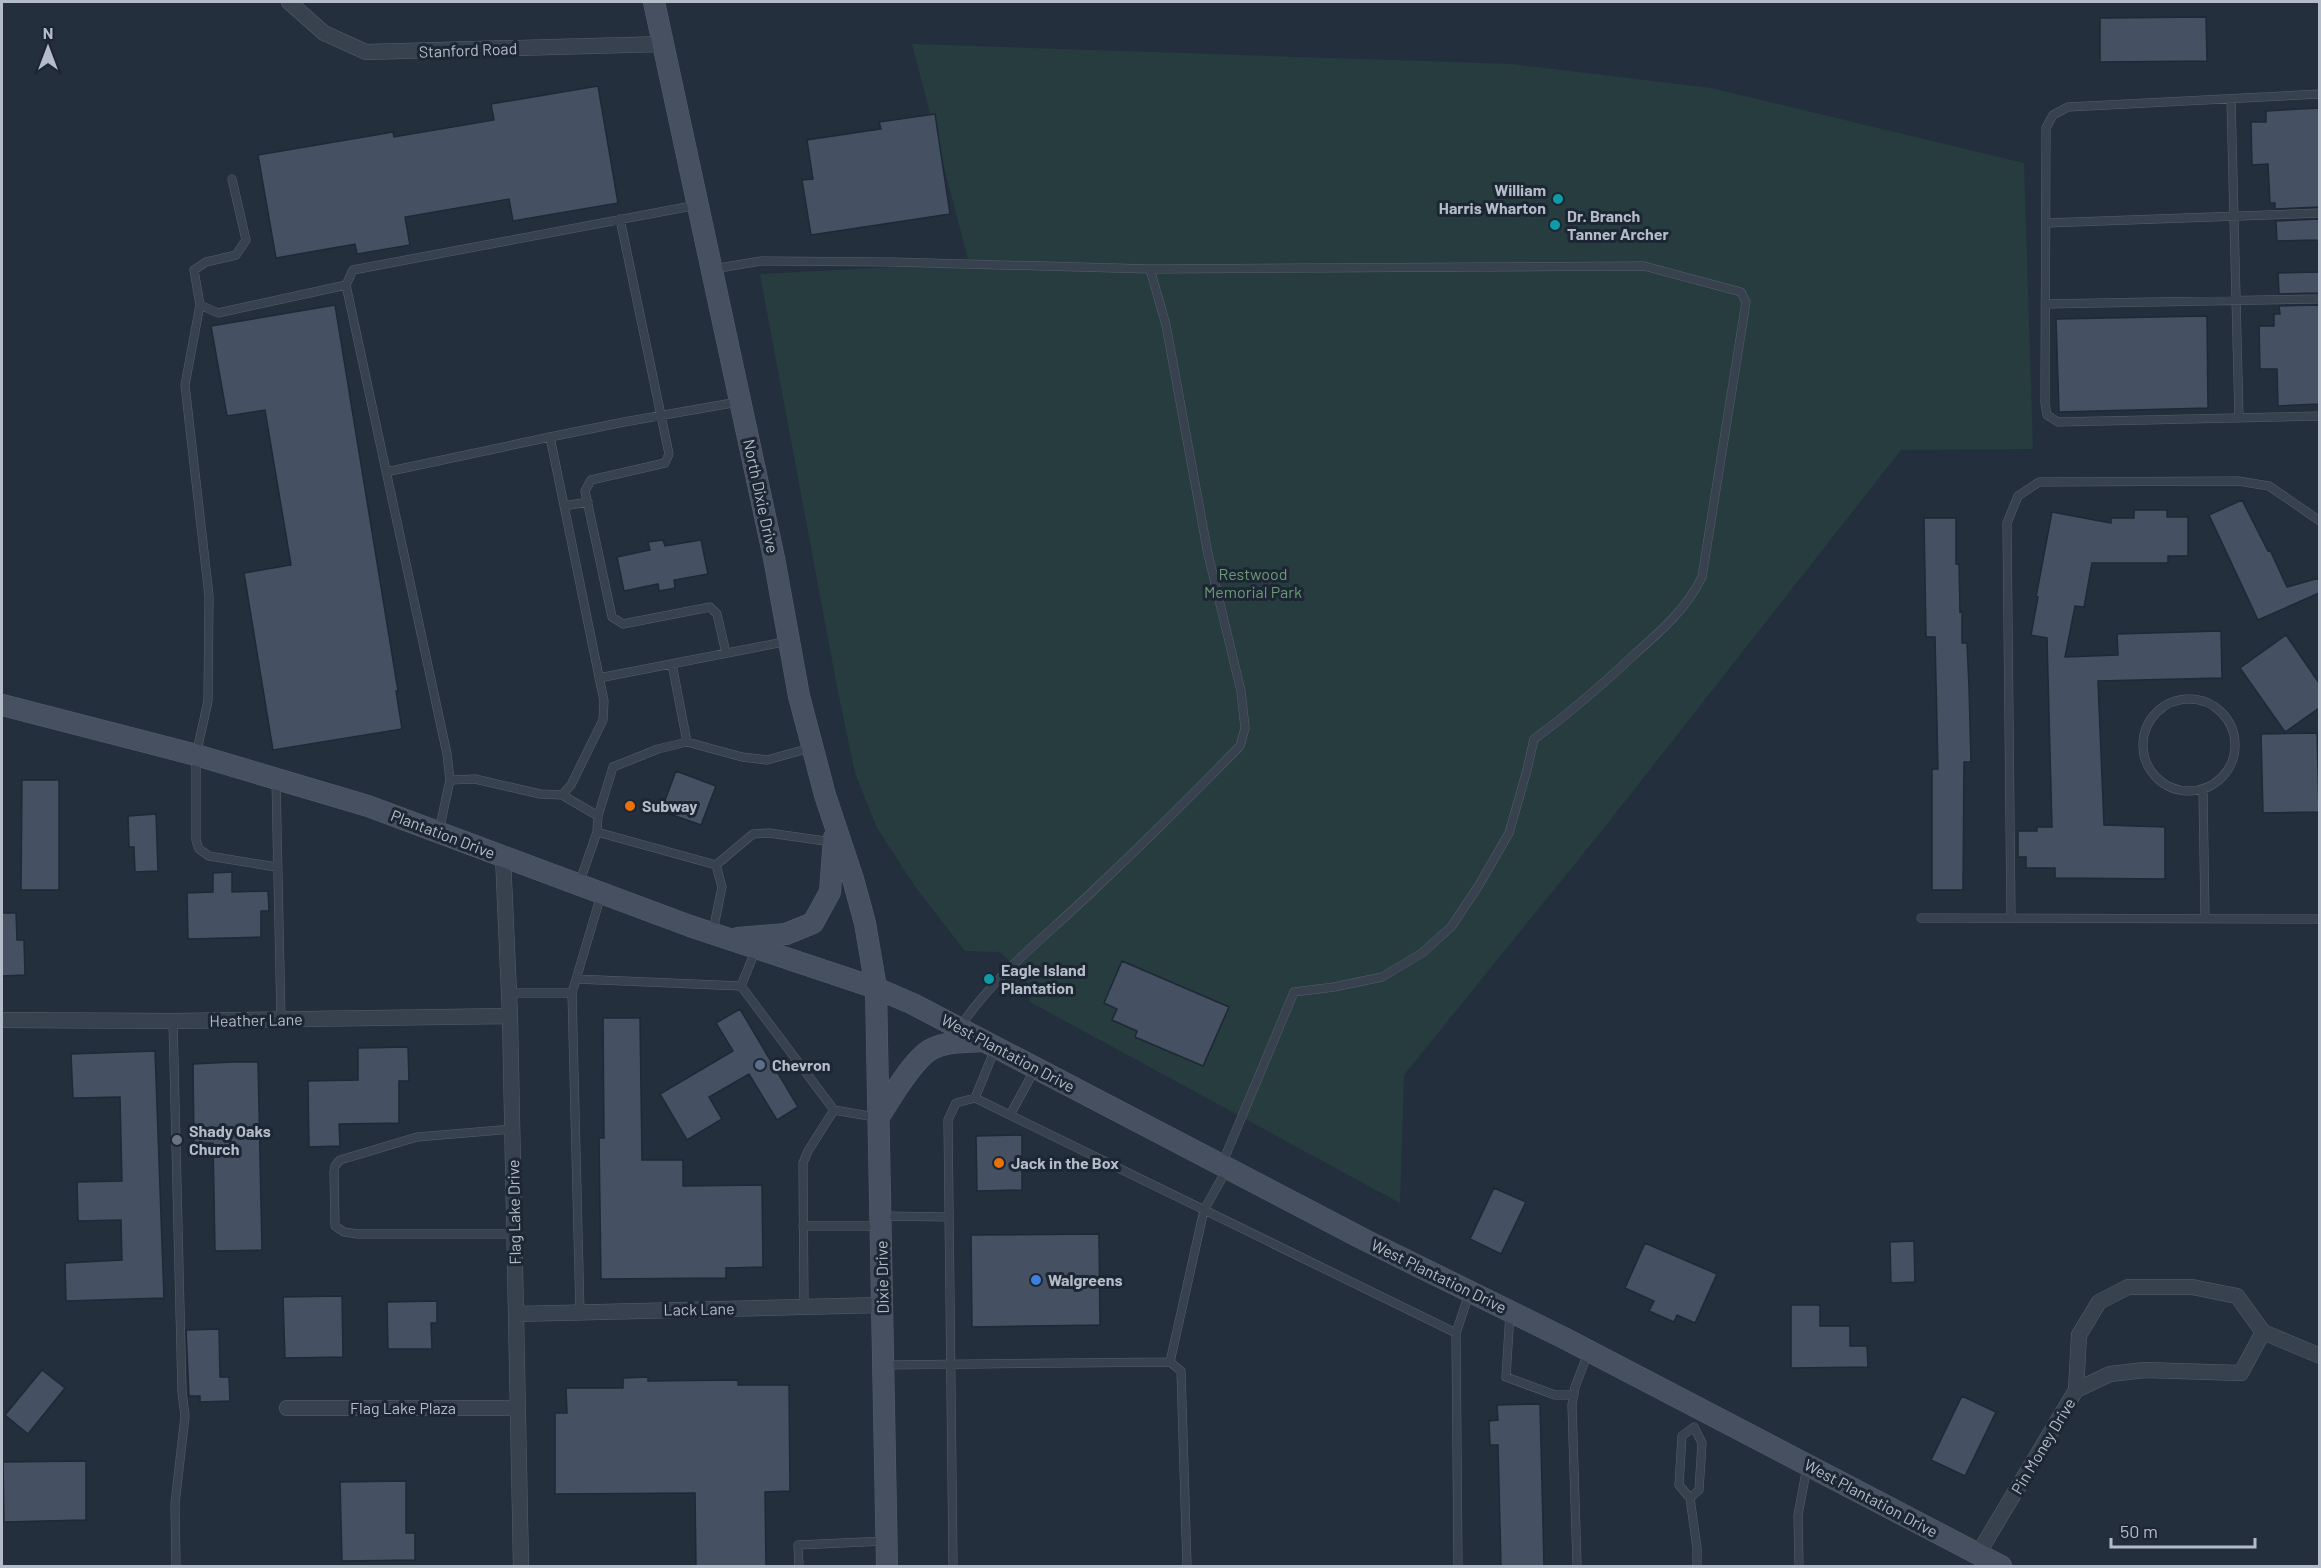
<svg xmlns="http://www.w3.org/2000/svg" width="2321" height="1568" font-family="Barlow,sans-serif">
  <rect width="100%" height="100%" fill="#242f3e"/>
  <path fill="#263c3f" d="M912 44 1512 64 1711 88 2024 163 2033 449 1901 450 1604 828 1404 1075 1400 1203 1030 1002 1025 976 1000 952 965 951 916 888 877 828 855 773 837 687 760 274 969 263Z"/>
  <path fill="#455162" stroke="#1f2835" stroke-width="1.5" d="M2206 17 2207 61 2100 62V18Z
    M598 86 618 203 513 221 509 199 405 217 410 245 357 254 355 244 276 258 258 155 393 132 394 137 494 120 491 104Z
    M2319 108V207L2275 209V203H2270L2268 164 2252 165 2251 122H2266V111Z
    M935 114 950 214 811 235 802 180 813 179 807 140 881 129 879 122Z
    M2319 219V240L2277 241 2276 221Z
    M2319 272V293L2279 294 2278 273Z
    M335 305 398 691H396L402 729 273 750 244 573 291 565 265 410 227 416 211 326Z
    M2319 305V404L2278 406 2277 369H2260L2259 326H2274V314H2280L2279 306Z
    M2207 316 2208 408 2059 412 2056 319Z
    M2242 500 2268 551 2270 550 2287 587 2319 578V593L2258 620 2209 515Z
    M2134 510H2167V517H2188V556H2168V563H2092L2084 607 2075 606 2065 657 2118 655 2117 634 2221 631 2222 678 2098 681 2104 825 2165 827V879L2055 878V868H2026V857H2018V831H2037V827H2052L2047 638 2031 635 2038 597H2036L2052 512 2111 523V518H2134Z
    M1924 518H1956V564H1959L1960 612 1962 611V643H1967L1969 687 1971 762H1964L1963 890H1932V769H1938L1935 637H1926Z
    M663 540 665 546 701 540 708 574 674 580 675 588 659 591 658 584 624 591 617 557 650 550 648 542Z
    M2286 635 2319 683V708L2285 732 2240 668Z
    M2317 733 2319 812 2263 813 2261 734Z
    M676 771 716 786 701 825 661 811Z
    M22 780H59V890H21Z
    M156 814 158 871 135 872 134 847H129L128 816Z
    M232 872V892L268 891 269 911H261V937L188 939 187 893 213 892V873Z
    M2 913H16L17 940H24L25 975 2 976Z
    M1122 961 1229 1007 1203 1066 1135 1037 1137 1031 1112 1020 1117 1009 1104 1003Z
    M740 1009 798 1107 777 1120 749 1074 709 1097 722 1119 687 1140 660 1094 733 1051 716 1023Z
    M603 1018H640L642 1160H683V1186L762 1185 763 1267 726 1268V1278L601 1279 599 1138H604Z
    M408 1047 409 1081H399V1123L339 1124 340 1146 309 1147 308 1081 358 1080V1048Z
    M155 1051 164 1298 66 1301 65 1263 122 1260 121 1220 78 1221 77 1182 122 1181 120 1097 73 1098 71 1054Z
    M233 1062H258L262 1250 215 1251 213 1143H194L193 1064Z
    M1022 1135V1190L977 1191 976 1136Z
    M1494 1188 1526 1202 1501 1254 1470 1239Z
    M1099 1234 1100 1325 972 1327 971 1235Z
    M1914 1241 1915 1282 1891 1283 1890 1242Z
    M1645 1243 1717 1274 1695 1323 1677 1315 1674 1322 1649 1311 1654 1301 1625 1288Z
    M342 1296 343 1357 285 1358 283 1297Z
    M437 1301V1323H431L432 1349H388L387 1302Z
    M1791 1305H1820V1326H1850V1346H1867L1868 1367 1791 1368Z
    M219 1329 220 1377H229L230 1401 200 1402V1396H189L186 1330Z
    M42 1370 65 1388 28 1434 5 1415Z
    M648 1377V1381L738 1380V1385H789L790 1491 765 1492 766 1566H696L695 1493 555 1494V1413H567L566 1388H623V1378Z
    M1962 1396 1996 1412 1965 1476 1931 1460Z
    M1540 1404 1544 1566H1501L1498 1445H1490L1489 1421 1498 1420 1497 1405Z
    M86 1461V1520L4 1522 3 1462Z
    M406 1481V1533H415V1560L342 1561 340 1482Z"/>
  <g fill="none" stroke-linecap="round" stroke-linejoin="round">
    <defs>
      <path id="service" d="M2320 94 2068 107 2053 115 2046 128 2045 403 2047 415 2058 422 2320 416
        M2231 99 2239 418
        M232 179 246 240 236 255 206 262 194 270 200 305 218 313 346 285
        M620 219 669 454 665 463 591 480 585 491 612 617 623 624 710 607 717 614 726 653
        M2046 223 2320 213
        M713 269 761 261 892 262 1150 269 1644 266 1741 292 1746 302 1702 577C1687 608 1661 631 1636 653 1603 684 1570 713 1534 739L1527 770 1509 833 1479 885 1451 927 1422 953 1382 977 1334 987 1294 992 1222 1164
        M2045 304 2320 299
        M200 305 185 385 209 596 208 701 196 755V840L199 849 209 856 276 867
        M386 472 550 437
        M564 506 588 502
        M672 664 687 742
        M599 678 789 641
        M2143 745a46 46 0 1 1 92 0a46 46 0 1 1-92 0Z
        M450 780 475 779 540 794 562 795 571 785 603 720 604 701 550 437 624 422 738 402
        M276 781 281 1020
        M2203 789 2205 919
        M562 795 598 816
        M439 831 450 780 447 754 346 285 353 270 697 205
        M597 832 598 816 613 767 658 749 687 742 742 757 767 760 810 748
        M716 865 753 834 769 833 832 842
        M579 884 597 832 716 865 722 887 713 931
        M1921 918 2320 919
        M2011 918 2007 523 2018 496 2039 482 2238 481 2269 486 2320 521
        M576 979 741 986 756 949
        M741 986 834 1110 875 1117
        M509 993H572
        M173 1021 182 1392 185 1416 175 1504 176 1566
        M960 1027C997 972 1050 933 1097 887 1146 841 1193 794 1240 746L1245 728 1241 691 1208 554 1166 325 1150 269
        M975 1098 995 1049
        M1010 1115 1035 1069
        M513 1129 417 1137 340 1160 335 1166 334 1172 335 1226 344 1232 358 1234H515
        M882 1216 949 1217
        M803 1226H879
        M804 1307 803 1163 808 1151 834 1110
        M580 1312 572 993 601 895
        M1510 1313 1506 1377 1555 1395H1574
        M1170 1362 1204 1210 1227 1169
        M885 1365 1170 1362 1181 1371 1187 1566
        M1690 1498 1699 1490 1702 1443 1694 1427 1682 1436 1679 1485 1690 1498 1697 1548V1566
        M1577 1565 1572 1405 1575 1387 1588 1353
        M799 1566 798 1545 885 1541
        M953 1566 948 1120 956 1103 975 1098 1456 1333
        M1458 1566 1456 1333 1469 1294
        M1799 1566 1798 1515 1807 1467"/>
      <path id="minor" d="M289 2 324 33 366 52 663 44
        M503 857 510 1016 521 1566
        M2 1020 173 1021 510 1016
        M516 1314 882 1305
        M2263 1332 2320 1356
        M2076 1390 2079 1335 2099 1302 2128 1287H2192L2237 1296 2263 1332
        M287 1408H518
        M1978 1554 2076 1390 2110 1374 2145 1370 2241 1373 2263 1332"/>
      <path id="secondary" d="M654 2 774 558 799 696 825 795 853 879 865 923 876 988 887 1566
        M2 705 196 755 368 806 690 926 876 988 913 1004 1365 1240 1564 1338 2001 1566
        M738 938 786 934 813 923 830 892 834 838
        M879 1117C890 1099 912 1061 930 1050 945 1041 967 1042 984 1041"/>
    </defs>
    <use href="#service" stroke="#565f6c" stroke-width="9"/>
    <use href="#minor" stroke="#565f6c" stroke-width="16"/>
    <use href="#secondary" stroke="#565f6c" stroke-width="22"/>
    <use href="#service" stroke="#38414e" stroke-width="8"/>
    <use href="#minor" stroke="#38414e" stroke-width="15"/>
    <use href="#secondary" stroke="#465061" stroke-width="21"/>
  </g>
  <g fill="#0f9aa8" stroke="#1d2633" stroke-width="2">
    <circle cx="1558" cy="199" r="6"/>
    <circle cx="1555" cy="225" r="6"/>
    <circle cx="989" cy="979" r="6"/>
  </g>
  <g fill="#e8710a" stroke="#1d2633" stroke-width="2">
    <circle cx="630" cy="806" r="6"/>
    <circle cx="999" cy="1163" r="6"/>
  </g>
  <circle fill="#5c6f8a" stroke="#1d2633" stroke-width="2" cx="760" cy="1065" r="6"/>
  <circle fill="#6b7280" stroke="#1d2633" stroke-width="2" cx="177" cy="1140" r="6"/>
  <circle fill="#3f7fe0" stroke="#1d2633" stroke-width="2" cx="1036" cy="1280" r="6"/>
  <g text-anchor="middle" stroke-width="6" stroke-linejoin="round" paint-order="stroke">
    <g font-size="16" fill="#b4bcc9" stroke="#1d2633">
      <text transform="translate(468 50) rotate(-2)" y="6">Stanford Road</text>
      <text transform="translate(761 496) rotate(78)" y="6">North Dixie Drive</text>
      <text transform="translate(443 834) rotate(21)" y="6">Plantation Drive</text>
      <text transform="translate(256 1020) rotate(-1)" y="6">Heather Lane</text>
      <text transform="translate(1008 1053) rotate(28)" y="6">West Plantation Drive</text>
      <text transform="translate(514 1212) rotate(-91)" y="6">Flag Lake Drive</text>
      <text transform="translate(1439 1276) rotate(26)" y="6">West Plantation Drive</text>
      <text transform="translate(882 1277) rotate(-91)" y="6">Dixie Drive</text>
      <text transform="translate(699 1309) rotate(-1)" y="6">Lack Lane</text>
      <text x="403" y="1414">Flag Lake Plaza</text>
      <text transform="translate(2043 1446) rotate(-59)" y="6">Pin Money Drive</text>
      <text transform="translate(1871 1498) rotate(28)" y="6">West Plantation Drive</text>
    </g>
    <g font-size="16" font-weight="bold" fill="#b4bcc9" stroke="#1d2633" text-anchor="start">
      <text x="1546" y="196" text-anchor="end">William<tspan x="1546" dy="18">Harris Wharton</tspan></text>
      <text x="1567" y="222">Dr. Branch<tspan x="1567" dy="18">Tanner Archer</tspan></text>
      <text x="642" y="812">Subway</text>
      <text x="1001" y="976">Eagle Island<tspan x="1001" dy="18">Plantation</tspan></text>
      <text x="772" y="1071">Chevron</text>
      <text x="189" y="1137">Shady Oaks<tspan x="189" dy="18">Church</tspan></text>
      <text x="1011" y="1169">Jack in the Box</text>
      <text x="1048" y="1286">Walgreens</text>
    </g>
    <g font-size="16" fill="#6b9a76" stroke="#1d2633">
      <text x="1253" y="580">Restwood<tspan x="1253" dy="18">Memorial Park</tspan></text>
    </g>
  </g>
  <rect width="2321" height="1568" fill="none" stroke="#b4bcc9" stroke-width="6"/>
  <g transform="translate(48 48)" stroke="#1d2633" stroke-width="4.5" paint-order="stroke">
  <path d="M0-4.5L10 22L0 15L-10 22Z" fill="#b4bcc9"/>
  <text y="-9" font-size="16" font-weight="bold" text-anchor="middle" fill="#b4bcc9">N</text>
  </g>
  <path d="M2111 1538v9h144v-9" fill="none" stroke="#b4bcc9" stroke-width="3"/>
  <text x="2120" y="1538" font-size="18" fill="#b4bcc9" stroke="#1d2633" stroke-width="4.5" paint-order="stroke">50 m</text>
</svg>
